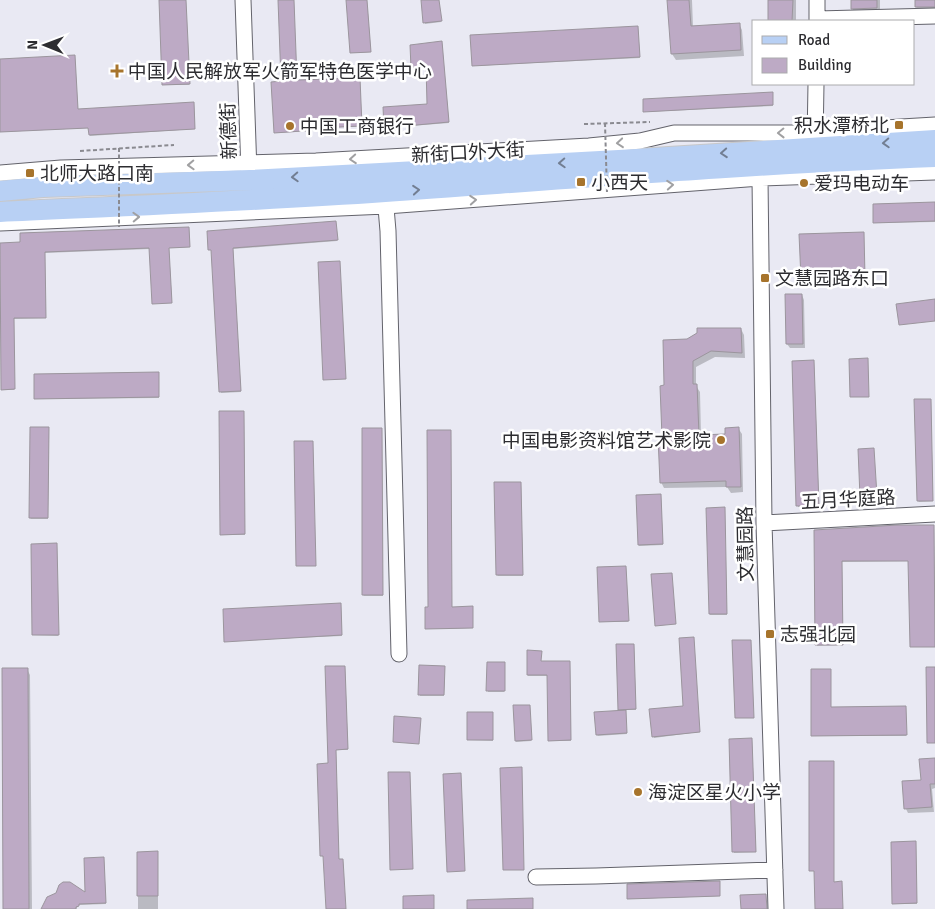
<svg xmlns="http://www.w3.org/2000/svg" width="935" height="909" font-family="Signika,'Noto Sans SC',sans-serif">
  <rect width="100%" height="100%" fill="#e9e9f3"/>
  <path fill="#0003" d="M160 0H186L189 85H163Z
    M279 0H294L296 81 360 80 362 126 315 129V131L276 133 282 82Z
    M347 0H367L371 52 351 53Z
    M422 0H439L441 22 425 24Z
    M669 0H692L693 27 739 24 742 30 744 56 676 60 672 54Z
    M769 0H796V21H769Z
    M852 0H880V14L856 15 852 8Z
    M916 0H935V13H920L916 7Z
    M638 28 640 58 473 66 472 37Z
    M442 43 449 123 385 128 428 105 427 67H412Z
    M75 57 78 111 194 104 195 129 90 136 89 128 0 132V60Z
    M772 94 773 106 644 112Z
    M935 203V222L875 223 874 205Z
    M336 223 337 241 233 249 241 392 221 393 212 250 209 249Z
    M189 228 190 247 169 248 172 303H153L150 249 44 253 46 318 14 319V390H3L21 244Z
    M863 234 865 277 802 279V278Z
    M802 295 804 300 805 348H790L787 344Z
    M741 329 744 335 745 358 715 357 696 367V386L700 392 701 436H726L738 428 742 434 743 492 731 493 727 487 664 488 661 482 666 387 687 340Z
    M814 361 819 506 798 507 793 362Z
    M158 374 159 398 36 399 35 375Z
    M931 401 933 501 919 502 918 501Z
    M244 413 245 535H222L221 534Z
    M382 429 383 596H364L363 595Z
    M49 430 48 519H31L30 518Z
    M521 483 523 576H498L497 575Z
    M661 496 663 545 639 546V545Z
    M724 510 727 615H710V614Z
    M934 527 935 647H911L910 561 842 562 843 645 817 646 815 531Z
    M32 545H57L58 636 33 635Z
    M626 567 628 622H600Z
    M341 606 342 636 225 641Z
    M452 608 473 609V628L427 629Z
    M694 640 699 732 654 738 651 710 684 707Z
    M634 645 636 710H624L627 734 597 736 621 712 619 710Z
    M528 652 541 653V663H570L571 741H550L549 676H528Z
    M505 664 504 692H488V691Z
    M345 667 348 750H336L339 860 343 861 345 909H327L325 857 321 856Z
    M445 668 444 696H420V695Z
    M27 669 30 675 32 909H4Z
    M831 670V708H906V736H812Z
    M530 707 531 741 516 742V741Z
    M493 715V741L469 740 468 739Z
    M752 739 756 852 734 853 730 740Z
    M935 759V788L932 789 934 812 908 813 906 809Z
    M915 844 917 904H894V903Z
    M138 853 158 854V909H138Z
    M104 859 106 904 79 905 76 909H42L87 895Z
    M719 883 720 896 628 899V886Z"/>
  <path fill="#bdaac5" stroke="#9b959d" d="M159 0H186L190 84 162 85Z
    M278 0H294L297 80 360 78 362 126 316 128V130L274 133 271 82 281 81Z
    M346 0H367L371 52 350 53Z
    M421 0H439L442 21 423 23Z
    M667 0H689L691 26 740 23 741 50 671 54Z
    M768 0H793L792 21H768Z
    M851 0H877V8L851 9Z
    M915 0H935V7H915Z
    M638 26 640 57 472 66 470 35Z
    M442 41 449 122 384 128 383 107 427 104 426 66 411 68 410 45Z
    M75 55 78 109 194 102 195 129 89 135 88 128 0 132V59Z
    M773 92V105L643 112V99Z
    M935 202V221L873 223V204Z
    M336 221 338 240 233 248 241 391 219 392 211 250H208L207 231Z
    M189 227 190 247 169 248 172 303 152 304 149 248 45 252 46 318H14L15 389 1 390 0 243 20 242V233Z
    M864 232 865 277 801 279 799 234Z
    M340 261 346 379 323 380 318 262Z
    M785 294H802L803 344H786Z
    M935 299V321L899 325 896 304Z
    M697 328H741L742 353 711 351 693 361V384H697L699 435 725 434V428L739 427 741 487H726V481L660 483 658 437H662L660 386 664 385 663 340 687 339 697 333Z
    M868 358 869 397H850L849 359Z
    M814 360 819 506H796L792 361Z
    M159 372V397L34 399V374Z
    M914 399H931L933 501H917Z
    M219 411H244L245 534 220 535Z
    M30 427H49L48 518H29Z
    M362 428H382L383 595H362Z
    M427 430H451L452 607 473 606V628L425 629V607H428Z
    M294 441H313L316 566H296Z
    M874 448 877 496 860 497 858 449Z
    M494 482H521L523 575H496Z
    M661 494 663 544 638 545 636 495Z
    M725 507 727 614H709L706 508Z
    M898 525H934L935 647H910L908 561H842L843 645H815L814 530Z
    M57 543 59 635H32L31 544Z
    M626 566 629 621 599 622 597 567Z
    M672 573 676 624 655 626 651 574Z
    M341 603 342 635 224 642 223 609Z
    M694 637 700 732 652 737 649 709 683 706 679 638Z
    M732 640H751L754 718H735Z
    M616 644H634L636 709 618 710Z
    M527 650 542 651 541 661H570L571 740 548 741 547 675H527Z
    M487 662H505V691H486Z
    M419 665 445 666 444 695H418Z
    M325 666H345L348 749 336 750 339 859H343L346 909H326L323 856H320L317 764 328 763Z
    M926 667H935V743H927Z
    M2 668H28L29 909H3Z
    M811 669H831V707L906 706 907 735 811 736Z
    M513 705H530L532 740 515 741Z
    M626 710 627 733 596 735 594 712Z
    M467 712H493V740H467Z
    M394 716 421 718 419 744 393 742Z
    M752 738 756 852H732L729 739Z
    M935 758V784H930L932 807 904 809 902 781 921 780 919 759Z
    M809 761H834V882L842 881 843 909H815L814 871H809Z
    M522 767 524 870H503L500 768Z
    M388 772H410L413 869 390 870Z
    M461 773 465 871 447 872 443 774Z
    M916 841 917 903 892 904 891 842Z
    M158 851V896H137V852Z
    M104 857 106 903 79 904V906L76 907V909H41L47 897 56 893 59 885 63 882H70L85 892 84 858Z
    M720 881V896L627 899V884Z
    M766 894 767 909H741L740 895Z
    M434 895V909H403V896Z
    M533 898V909H467V900Z"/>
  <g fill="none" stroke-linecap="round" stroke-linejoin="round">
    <defs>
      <path id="minor" d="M243 0 249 172
        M817 19 935 16
        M817 21V0
        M815 142 816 84
        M0 173 61 168 316 161 589 146 640 141 674 133H800L935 125
        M760 178 764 523 776 909
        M385 196 388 231 399 654
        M0 223 386 206 760 178 935 172
        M764 523 935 514
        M536 877 596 876 775 870"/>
      <path id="major" d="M0 191 43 187 250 180 637 159 935 140
        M0 212C129 206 257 201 385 192 569 179 751 164 935 157"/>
    </defs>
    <use href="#minor" stroke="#63636b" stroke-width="17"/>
    <use href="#major" stroke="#c8c8c9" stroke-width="22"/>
    <path stroke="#8a8a90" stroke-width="2" stroke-dasharray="4 2.5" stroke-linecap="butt" d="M584 124 650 122
      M80 151 174 145"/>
    <use href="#minor" stroke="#fff" stroke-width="15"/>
    <use href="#major" stroke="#b8d0f4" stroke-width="20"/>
    <path stroke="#8a8a90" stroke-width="2" stroke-dasharray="4 2.5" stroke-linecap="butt" d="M605 123 607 193
      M119 148V227"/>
  </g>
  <defs><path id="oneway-chevron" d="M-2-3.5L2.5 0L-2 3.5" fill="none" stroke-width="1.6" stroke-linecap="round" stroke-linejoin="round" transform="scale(1.25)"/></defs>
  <g stroke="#a0a0a2">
    <use href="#oneway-chevron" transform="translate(781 133) rotate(179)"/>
    <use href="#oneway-chevron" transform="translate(620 143) rotate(175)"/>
    <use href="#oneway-chevron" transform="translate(353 159) rotate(176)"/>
    <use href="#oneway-chevron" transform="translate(191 165) rotate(178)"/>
    <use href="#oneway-chevron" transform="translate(670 185) rotate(-4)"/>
    <use href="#oneway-chevron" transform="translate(473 200) rotate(-4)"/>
    <use href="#oneway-chevron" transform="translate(136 217) rotate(-2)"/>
  </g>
  <g stroke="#727e92">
    <use href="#oneway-chevron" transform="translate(886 143) rotate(177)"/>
    <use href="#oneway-chevron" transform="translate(724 153) rotate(176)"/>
    <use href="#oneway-chevron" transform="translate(562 163) rotate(177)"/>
    <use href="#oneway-chevron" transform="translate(295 177) rotate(177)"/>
    <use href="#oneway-chevron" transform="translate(416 190) rotate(-5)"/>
  </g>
  <g fill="#a7742c" stroke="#fff" stroke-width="2">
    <path d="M114.5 63.5h5v5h5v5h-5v5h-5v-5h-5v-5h5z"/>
    <rect x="894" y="120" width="10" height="10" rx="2.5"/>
    <circle cx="290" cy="126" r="5"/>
    <rect x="25" y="168" width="10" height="10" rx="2.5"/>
    <rect x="576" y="177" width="10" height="10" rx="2.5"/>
    <circle cx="804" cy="183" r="5"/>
    <rect x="760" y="273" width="10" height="10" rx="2.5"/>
    <circle cx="721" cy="440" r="5"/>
    <rect x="765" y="629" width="10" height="10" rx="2.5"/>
    <circle cx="638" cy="792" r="5"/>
  </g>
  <g text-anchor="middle" stroke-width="5" stroke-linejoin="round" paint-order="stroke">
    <g font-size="19" fill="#2d2d31" stroke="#fff" text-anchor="start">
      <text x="128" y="78">中国人民解放军火箭军特色医学中心</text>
      <text x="889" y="132" text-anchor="end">积水潭桥北</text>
      <text x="300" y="133">中国工商银行</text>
      <text x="40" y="180">北师大路口南</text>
      <text x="591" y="189">小西天</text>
      <text x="814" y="190">爱玛电动车</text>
      <text x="775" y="285">文慧园路东口</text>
      <text x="711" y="447" text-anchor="end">中国电影资料馆艺术影院</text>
      <text x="780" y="641">志强北园</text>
      <text x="648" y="799">海淀区星火小学</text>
    </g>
    <g font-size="19" fill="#2d2d31" stroke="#fff">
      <text transform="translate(228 131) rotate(-92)" y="7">新德街</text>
      <text transform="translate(468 152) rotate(-3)" y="7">新街口外大街</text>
      <text transform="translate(848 499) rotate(-3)" y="7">五月华庭路</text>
      <text transform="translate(745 544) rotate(-91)" y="7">文慧园路</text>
    </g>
  </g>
  <rect x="752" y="20" width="162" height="65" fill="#ffffff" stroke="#ababad"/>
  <rect x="762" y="36" width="25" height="8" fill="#b8d0f4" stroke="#ababad"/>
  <text x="798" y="45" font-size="15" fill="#2d2d31">Road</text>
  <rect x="762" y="58" width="25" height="15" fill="#bdaac5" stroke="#ababad"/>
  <text x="798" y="70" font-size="15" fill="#2d2d31">Building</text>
  <g transform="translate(45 45) rotate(271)" stroke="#ffffff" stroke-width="4" paint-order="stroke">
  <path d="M0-4L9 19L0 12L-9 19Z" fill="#2d2d31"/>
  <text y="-8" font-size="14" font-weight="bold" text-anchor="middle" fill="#2d2d31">N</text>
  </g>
</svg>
